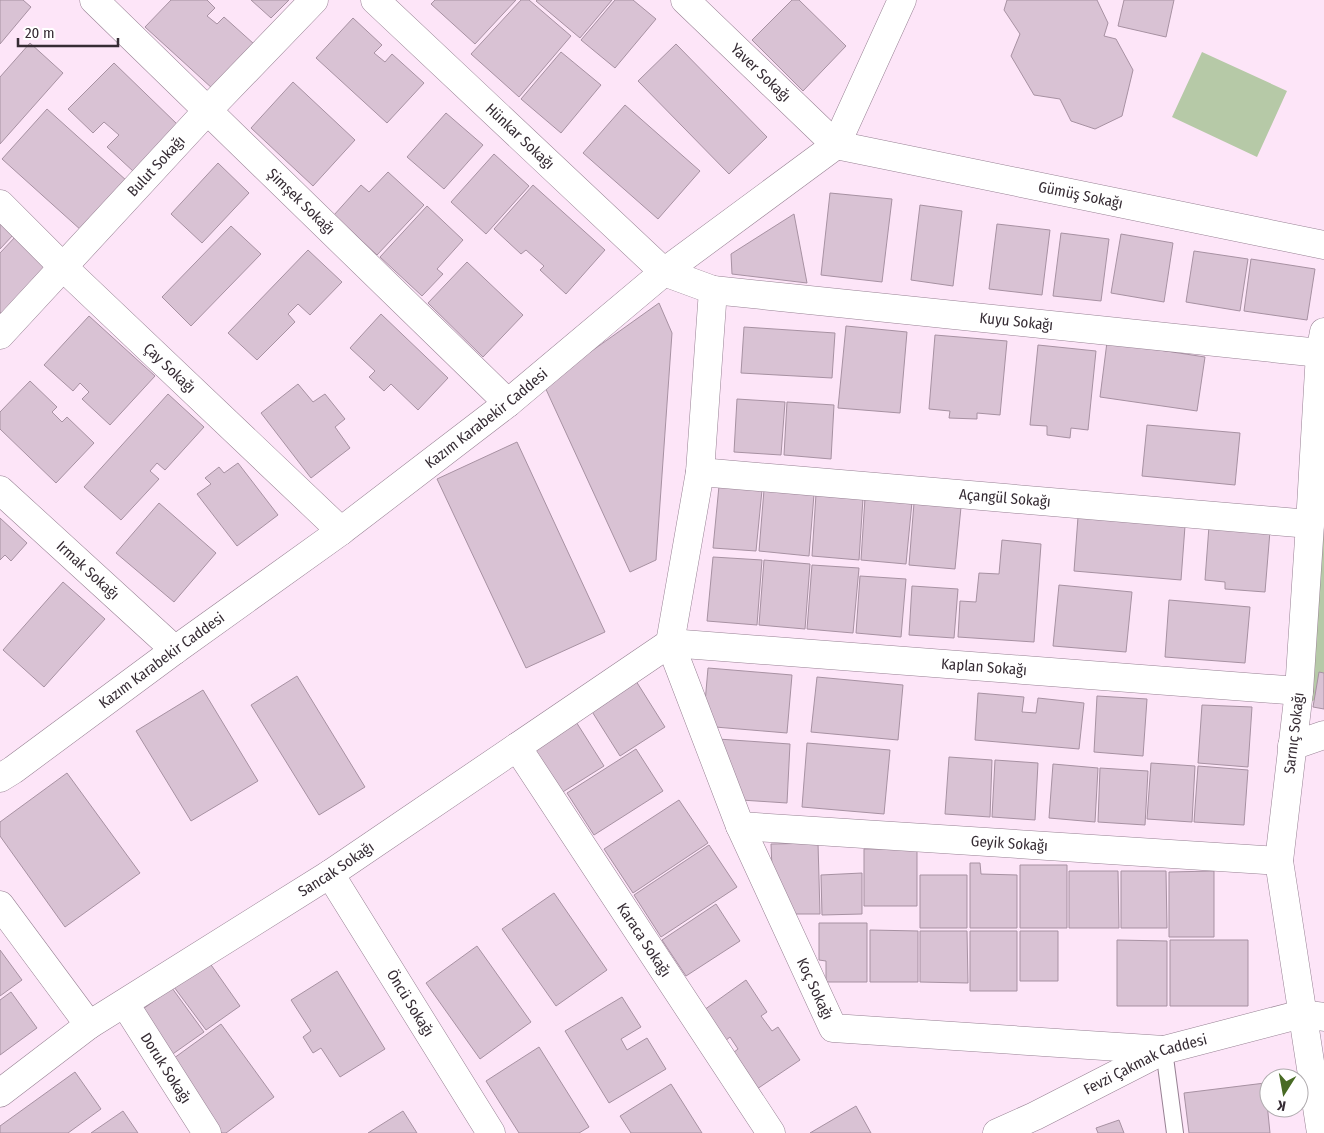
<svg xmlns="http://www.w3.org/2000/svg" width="1324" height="1133" font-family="'Fira Sans Condensed',sans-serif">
  <rect width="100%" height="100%" fill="#fde5f8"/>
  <path fill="#b6c9a7" d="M1202 52 1287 91 1257 157 1172 117Z
    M1324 496V697L1303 704Z"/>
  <path fill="#d9c2d4" stroke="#a791a2" d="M0 0H23L31 7 0 44Z
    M171 0H207L215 8 207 16 217 24 224 17 254 44 213 89 145 27Z
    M251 0H289L271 18Z
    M435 0H516L475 44 431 4Z
    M521 0H529L571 36 519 97 471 54Z
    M537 0H612L580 38 536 1Z
    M615 0H633L656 19 615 68 581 40Z
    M792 0H799L846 46 803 91 752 40Z
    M1007 0H1097L1108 23 1104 36 1116 39 1133 70 1122 116 1095 129 1071 121 1060 99 1034 95 1011 56 1020 34 1004 10Z
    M1124 0H1174L1166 37 1118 26Z
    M353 18 382 45 374 53 385 62 392 54 424 83 387 123 316 58Z
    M30 43 63 73 0 144V77Z
    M676 44 767 137 729 174 638 81Z
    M561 52 601 85 561 133 521 99Z
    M114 63 178 125 134 172 107 147 119 135 104 122 93 133 68 109Z
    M293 82 355 140 313 186 251 128Z
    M625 105 700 171 658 219 583 153Z
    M47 109 127 181 82 231 2 159Z
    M446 113 483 145 444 189 407 157Z
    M494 154 529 186 486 234 451 202Z
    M218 163 249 193 202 243 171 214Z
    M388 172 424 205 377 255 334 215 361 185 369 192Z
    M533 185 605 250 566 294 540 270 544 266 526 250 521 254 494 229Z
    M830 193 892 199 882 282 821 275Z
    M920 205 962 211 953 286 911 280Z
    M427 206 463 240 437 269 443 274 422 296 380 257Z
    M794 214 807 283 732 274 731 254Z
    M0 221 14 234 0 249Z
    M997 224 1050 230 1042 295 989 289Z
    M231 226 261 254 191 326 162 297Z
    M1061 233 1109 239 1101 301 1053 296Z
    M1121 234 1173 243 1164 302 1111 293Z
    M16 236 53 270 8 319 0 312V253Z
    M308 250 342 282 310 315 298 304 288 314 295 322 257 360 228 333Z
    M1194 251 1248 259 1240 311 1186 302Z
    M1251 259 1315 269 1307 320 1244 311Z
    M467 262 523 315 483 357 428 303Z
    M659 303 672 333 656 560 630 572 544 385Z
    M381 314 448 378 418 410 391 384 384 391 369 377 375 371 350 348Z
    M89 316 155 376 110 425 82 399 89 392 80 383 73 391 44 365Z
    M846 326 907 332 900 413 838 408Z
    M744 327 835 333 832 378 741 373Z
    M935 335 1007 341 1000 415 977 413V419L949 418 950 411 929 409Z
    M1107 342 1205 357 1197 411 1100 397Z
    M1038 345 1096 351 1088 430 1071 428 1070 438 1047 435V426L1030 425Z
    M30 381 57 407 52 412 62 422 67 417 94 443 56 483 0 429V412Z
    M298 384 313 402 325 394 345 419 335 427 350 448 311 478 261 413Z
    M168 394 204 427 165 470 157 463 150 471 159 479 121 520 84 487Z
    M737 399 785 402 781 455 734 452Z
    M787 402 834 405 831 459 784 455Z
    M1147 425 1240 433 1235 485 1142 476Z
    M517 442 605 632 526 668 437 479Z
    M238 463 278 515 237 546 197 494 211 484 205 478 219 467 224 473Z
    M719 486 762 490 756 551 713 548Z
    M764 490 814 494 809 556 759 551Z
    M816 494 863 498 859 560 812 556Z
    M865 498 912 502 906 564 861 560Z
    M159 503 216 553 174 602 116 553Z
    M914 503 961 507 955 569 909 565Z
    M1078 517 1185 526 1181 580 1074 571Z
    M0 518 27 543 11 561 5 555 0 560Z
    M1209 526 1270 531 1265 592 1225 589V582L1205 580Z
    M1002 540 1041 544 1034 642 958 637 960 601 976 602 979 573 999 574Z
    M713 557 762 560 757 625 707 621Z
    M764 560 810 564 805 629 759 625Z
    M812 565 859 568 853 633 807 629Z
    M860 576 906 579 901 637 856 633Z
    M63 582 105 619 44 687 3 650Z
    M1059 585 1132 592 1126 652 1053 646Z
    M912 586 958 589 954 638 909 635Z
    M1169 600 1250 607 1245 663 1165 657Z
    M708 668 792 675 787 733 703 726Z
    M1319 672 1324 673V709L1313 707Z
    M297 676 365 787 319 815 251 705Z
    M817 677 903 685 898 740 811 732Z
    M636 681 665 727 620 756 591 710Z
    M203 690 258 781 191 821 136 731Z
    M978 693 1024 697 1022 712 1036 713 1038 698 1084 703 1079 749 975 740Z
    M1097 696 1147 699 1143 756 1094 752Z
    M1202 705 1252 707 1248 767 1198 763Z
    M573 717 604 766 558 795 527 747Z
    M718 739 790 744 787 803 741 800Z
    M807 743 890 750 884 814 802 807Z
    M636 749 663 791 594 835 567 793Z
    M949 757 992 760 990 817 945 814Z
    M995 760 1038 763 1035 820 992 817Z
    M1151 763 1195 766 1192 822 1147 819Z
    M1053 764 1098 768 1095 822 1049 818Z
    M1198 766 1248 770 1244 825 1194 822Z
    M1100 768 1148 771 1145 825 1098 822Z
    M67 773 140 873 65 927 0 836V822Z
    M679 800 708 843 633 893 604 849Z
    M818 843 820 914H793L772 868 771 844Z
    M709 845 737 887 661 937 634 895Z
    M864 849H917V906H864Z
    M970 863H980L981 874 1017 875V928H970Z
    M1020 865H1067V928H1020Z
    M1069 871H1118L1119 928H1069Z
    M1121 871H1166L1167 928H1121Z
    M1214 871V937H1169V872Z
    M862 873V914L822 915 821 875Z
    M920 875H967V928H920Z
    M554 893 607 970 556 1006 502 929Z
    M716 904 740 941 686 976 662 940Z
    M819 923H867V982H826V961L819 960Z
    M870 930 918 931V982H870Z
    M920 931H967L968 983 920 982Z
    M970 931H1017V991H970Z
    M1020 931H1058V981H1020Z
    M1117 940 1167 941V1006H1117Z
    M1170 940H1248V1006H1170Z
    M477 946 531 1022 480 1059 426 983Z
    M0 950 22 980 0 996Z
    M209 962 240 1006 206 1030 174 987Z
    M337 971 385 1049 340 1077 321 1048 313 1053 303 1037 311 1031 291 1000Z
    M746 980 767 1012 761 1016 772 1031 778 1027 800 1060 757 1089 733 1053 738 1049 730 1037 725 1041 704 1010Z
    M172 988 204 1032 167 1058 136 1014Z
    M11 992 37 1028 0 1055V1000Z
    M622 997 641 1027 621 1039 627 1050 647 1038 666 1069 609 1103 565 1031Z
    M221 1024 274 1097 226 1133H221L170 1061Z
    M539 1047 589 1127 579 1133H519L486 1081Z
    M75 1072 101 1109 68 1133H0V1126Z
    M1265 1083 1270 1133H1189L1184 1093Z
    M671 1084 702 1133H631L620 1116Z
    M856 1106 871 1133H810Z
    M123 1111 138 1133H91Z
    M403 1111 417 1133H368Z
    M1119 1120 1124 1133H1098L1096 1128Z"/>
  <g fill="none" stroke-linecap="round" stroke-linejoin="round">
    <defs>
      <path id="service" d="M1164 1050 1175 1133"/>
      <g id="minor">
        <path id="s1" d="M94 0 508 403"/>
        <path id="s2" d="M375 0 664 272 713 290 700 472 670 643"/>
        <path id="s3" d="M685 0 836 145 1324 245"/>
        <path id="s4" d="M0 204 63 267 341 531"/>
        <path id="s5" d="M713 290 1320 353"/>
        <path id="s6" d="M0 335 207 111 314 0"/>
        <path id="s7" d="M700 472 1310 524"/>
        <path id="s8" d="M0 490 175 650"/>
        <path id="s9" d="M670 643 740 826 833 1028 1164 1050"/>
        <path id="s10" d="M670 643 1299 691"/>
        <path d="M1292 746 1324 735"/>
        <path id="s11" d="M517 747 771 1133"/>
        <path id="s12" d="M0 778 13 770 175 650 341 531 508 403 664 272 836 145 902 0"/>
        <path id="s13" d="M740 826 1279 861"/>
        <path id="s14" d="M330 874 491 1133"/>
        <path d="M0 905 89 1025"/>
        <path id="s15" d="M125 1004 207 1133"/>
        <path id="s16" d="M0 1093 89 1025 330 874 670 643"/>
        <path id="s17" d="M997 1133 1035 1116 1164 1050 1302 1014 1324 1017"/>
      </g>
      <g id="tertiary">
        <path id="s18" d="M1321 1133 1279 861 1299 691 1310 524 1320 353 1324 332"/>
      </g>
    </defs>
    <use href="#service" stroke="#978193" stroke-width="18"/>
    <use href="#minor" stroke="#978193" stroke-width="29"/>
    <use href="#tertiary" stroke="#978193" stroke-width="29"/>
    <use href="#service" stroke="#fff" stroke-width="16"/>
    <use href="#minor" stroke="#fff" stroke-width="28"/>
    <use href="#tertiary" stroke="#fff" stroke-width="28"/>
  </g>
  <g text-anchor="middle" stroke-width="4" stroke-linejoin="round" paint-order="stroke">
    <g font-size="15" fill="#362c34" stroke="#fff">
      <text dy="5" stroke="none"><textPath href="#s3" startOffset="105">Yaver Sokağı</textPath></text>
      <text dy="5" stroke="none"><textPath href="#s2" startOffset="199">Hünkar Sokağı</textPath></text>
      <text dy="5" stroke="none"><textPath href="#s6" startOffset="230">Bulut Sokağı</textPath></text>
      <text dy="5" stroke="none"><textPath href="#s3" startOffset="459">Gümüş Sokağı</textPath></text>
      <text dy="5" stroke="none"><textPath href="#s1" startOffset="289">Şimşek Sokağı</textPath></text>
      <text dy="5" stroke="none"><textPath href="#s5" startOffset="305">Kuyu Sokağı</textPath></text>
      <text dy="5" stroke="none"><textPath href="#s4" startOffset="236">Çay Sokağı</textPath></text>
      <text dy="5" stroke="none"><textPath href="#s12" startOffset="605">Kazım Karabekir Caddesi</textPath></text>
      <text dy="5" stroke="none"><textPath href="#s7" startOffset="306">Açangül Sokağı</textPath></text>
      <text dy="5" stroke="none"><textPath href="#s8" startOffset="119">Irmak Sokağı</textPath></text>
      <text dy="5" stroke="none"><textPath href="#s12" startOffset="200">Kazım Karabekir Caddesi</textPath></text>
      <text dy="5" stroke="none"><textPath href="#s10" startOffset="315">Kaplan Sokağı</textPath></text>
      <text dy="5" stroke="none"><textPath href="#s18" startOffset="404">Sarnıç Sokağı</textPath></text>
      <text dy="5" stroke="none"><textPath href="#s13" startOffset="270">Geyik Sokağı</textPath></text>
      <text dy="5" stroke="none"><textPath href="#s16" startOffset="404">Sancak Sokağı</textPath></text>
      <text dy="5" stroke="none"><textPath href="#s11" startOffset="231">Karaca Sokağı</textPath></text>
      <text dy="5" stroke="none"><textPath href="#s9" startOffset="375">Koç Sokağı</textPath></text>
      <text dy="5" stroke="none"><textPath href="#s14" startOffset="152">Öncü Sokağı</textPath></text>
      <text dy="5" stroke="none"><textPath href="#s17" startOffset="164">Fevzi Çakmak Caddesi</textPath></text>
      <text dy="5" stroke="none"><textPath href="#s15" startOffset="76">Doruk Sokağı</textPath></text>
    </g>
  </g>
  <g transform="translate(1284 1093) rotate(191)"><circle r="24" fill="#ffffff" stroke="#afabae"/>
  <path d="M0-4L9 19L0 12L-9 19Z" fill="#476a23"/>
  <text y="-8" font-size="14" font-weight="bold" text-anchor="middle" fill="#362c34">K</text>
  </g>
  <path d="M18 38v8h100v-8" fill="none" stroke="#362c34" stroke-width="2.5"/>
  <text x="25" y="38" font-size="15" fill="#362c34" stroke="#ffffff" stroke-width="4" paint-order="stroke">20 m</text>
</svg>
